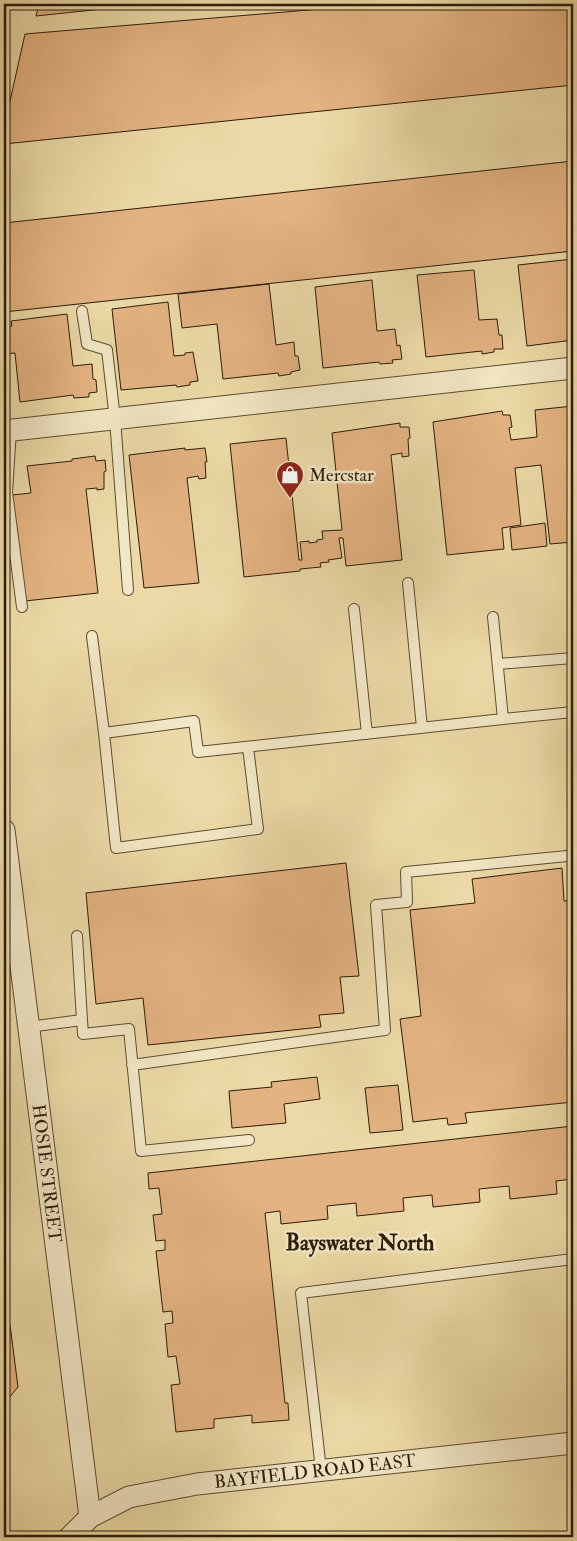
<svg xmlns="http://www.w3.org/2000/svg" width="577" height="1541" font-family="'IM FELL Double Pica',serif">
  <rect width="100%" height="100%" fill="#ebdaa7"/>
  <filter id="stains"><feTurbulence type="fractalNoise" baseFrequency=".004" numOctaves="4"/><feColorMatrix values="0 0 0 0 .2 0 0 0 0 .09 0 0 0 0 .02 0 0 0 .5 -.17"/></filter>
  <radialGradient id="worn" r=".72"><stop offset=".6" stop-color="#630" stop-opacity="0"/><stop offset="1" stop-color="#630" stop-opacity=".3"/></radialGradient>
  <path fill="#e4b382" stroke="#2c1c09" d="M39 4H150L36 16Z
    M379 4H573V85L4 144V128L25 34Z
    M573 161V251L4 312V223Z
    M573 259V340L527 346 518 265Z
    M474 270 479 320 497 319 499 335H502L503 349H494V352L482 354V351L426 357 417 275Z
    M372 280 377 331 395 329 397 346 400 345 402 359 392 360 393 363 380 364 379 362 323 368 315 287Z
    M269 284 276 345 294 342 295 356H298L300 370 291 372V374L279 376 278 373 223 379 217 324 182 328 178 294Z
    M168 302 174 356 185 355V353L193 352 198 381 190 382V385L177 387 176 385 121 390 112 309Z
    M67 314 73 366 92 364 93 379 96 380 97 392 89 393V397L74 398 73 395 20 402 15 353 4 354V327L12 326 11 321Z
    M573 406V542L550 544 541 465 515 468 521 525 502 528 504 549 447 555 433 422 502 411 503 415H510L512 427 509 428 511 440 537 437 535 410Z
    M400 423V427H409L410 438 408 439 409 456 402 457V453L391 455 402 560 346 566 343 538H339L342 558 328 560 329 562 320 563 321 567 300 569V571L244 577 230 444 286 438 299 560H302L300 542 309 541V543L317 542V540L323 539 322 531 342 530 332 433Z
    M185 448V450L205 448 207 462H205L206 478 199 479 198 476 187 478 199 583 144 588 129 455Z
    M95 456 96 461 105 460 106 471 104 472V489L97 490V488L86 489 98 593 25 601 12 495 31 493 27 466 72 461V459Z
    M545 523 547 546 512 550 510 528Z
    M346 863 359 976 340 977 344 1013 319 1015 321 1027 148 1045 143 998 96 1004 86 893Z
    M562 868 564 901 573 900V1102L465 1113 467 1123 448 1125 447 1118 413 1122 400 1019 421 1016 410 910 475 903 472 879Z
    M317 1077 320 1099 284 1104 286 1123 232 1128 229 1091 272 1087 271 1082Z
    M398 1085 403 1130 370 1133 365 1088Z
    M573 1126V1179L556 1181 557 1194 510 1199 509 1186 479 1189 480 1202 433 1207 432 1195 403 1198 404 1211 357 1216 356 1203 327 1206 328 1219 281 1224 280 1211 265 1213 285 1403H288L289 1420 252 1423V1415L214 1419V1428L176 1432 171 1385 180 1384 176 1356 168 1357 165 1324 173 1323 172 1311 163 1312 156 1251 165 1250V1240L156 1241 153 1215 162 1214 159 1188 149 1189 148 1173Z
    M4 1319 10 1325 18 1387 4 1404Z"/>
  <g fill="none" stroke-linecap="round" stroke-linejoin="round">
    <defs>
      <path id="lane" d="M82 311 87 344 107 350 115 419 128 590
        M11 430 7 492 22 607
        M408 583 422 728
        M354 609 367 734
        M493 617 503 719 573 712
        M92 636 104 733 194 721 198 752 503 719
        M498 664 573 658
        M104 733 116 848 258 829 248 747
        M77 936 82 1020
        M28 1027 82 1020 83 1034 129 1029 141 1151 249 1140
        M132 1065 385 1030 376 905 407 902 406 872 567 856 573 857
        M321 1470 301 1293 573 1259"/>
      <g id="street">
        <path d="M4 431 573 368"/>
        <path id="s1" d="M4 830 90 1517"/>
        <path id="s2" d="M70 1537 90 1517 129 1497 197 1484 573 1443"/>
      </g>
    </defs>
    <use href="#lane" stroke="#5c4c30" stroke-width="12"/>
    <use href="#street" stroke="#5c4c30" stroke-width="23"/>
    <use href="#lane" stroke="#f2e7c6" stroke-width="10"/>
    <use href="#street" stroke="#f2e7c6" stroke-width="21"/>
  </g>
  <defs>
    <symbol id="shop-pin" viewBox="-11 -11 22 30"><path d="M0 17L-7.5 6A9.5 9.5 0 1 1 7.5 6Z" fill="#8f2418" stroke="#f2e7c6"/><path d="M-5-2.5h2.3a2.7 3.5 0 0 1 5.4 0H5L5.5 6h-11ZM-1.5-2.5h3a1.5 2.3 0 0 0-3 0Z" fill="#fff"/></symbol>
  </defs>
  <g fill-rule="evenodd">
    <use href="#shop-pin" x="274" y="459" width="32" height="43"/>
  </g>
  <g text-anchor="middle" stroke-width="5" stroke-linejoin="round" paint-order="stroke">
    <g font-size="18" fill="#2c1c09" stroke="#f2e7c6" text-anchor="start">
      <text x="309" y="481">Mercstar</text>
    </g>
    <g font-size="18" fill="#2c1c09" stroke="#f2e7c6">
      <text dy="6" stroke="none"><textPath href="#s1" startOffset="346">HOSIE STREET</textPath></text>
      <text dy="6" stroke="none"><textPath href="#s2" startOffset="260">BAYFIELD ROAD EAST</textPath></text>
    </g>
    <g font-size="22" font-weight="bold" fill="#2c1c09" stroke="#f2e7c6">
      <text x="360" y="1250">Bayswater North</text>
    </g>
  </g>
  <rect width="577" height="1541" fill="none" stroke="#ebdaa7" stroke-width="20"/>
  <rect x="5" y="5" width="567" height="1531" fill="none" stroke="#2c1c09" stroke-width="2.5"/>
  <rect x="10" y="10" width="557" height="1521" fill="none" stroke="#2c1c09"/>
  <rect width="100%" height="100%" filter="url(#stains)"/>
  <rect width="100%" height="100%" fill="url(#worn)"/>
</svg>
